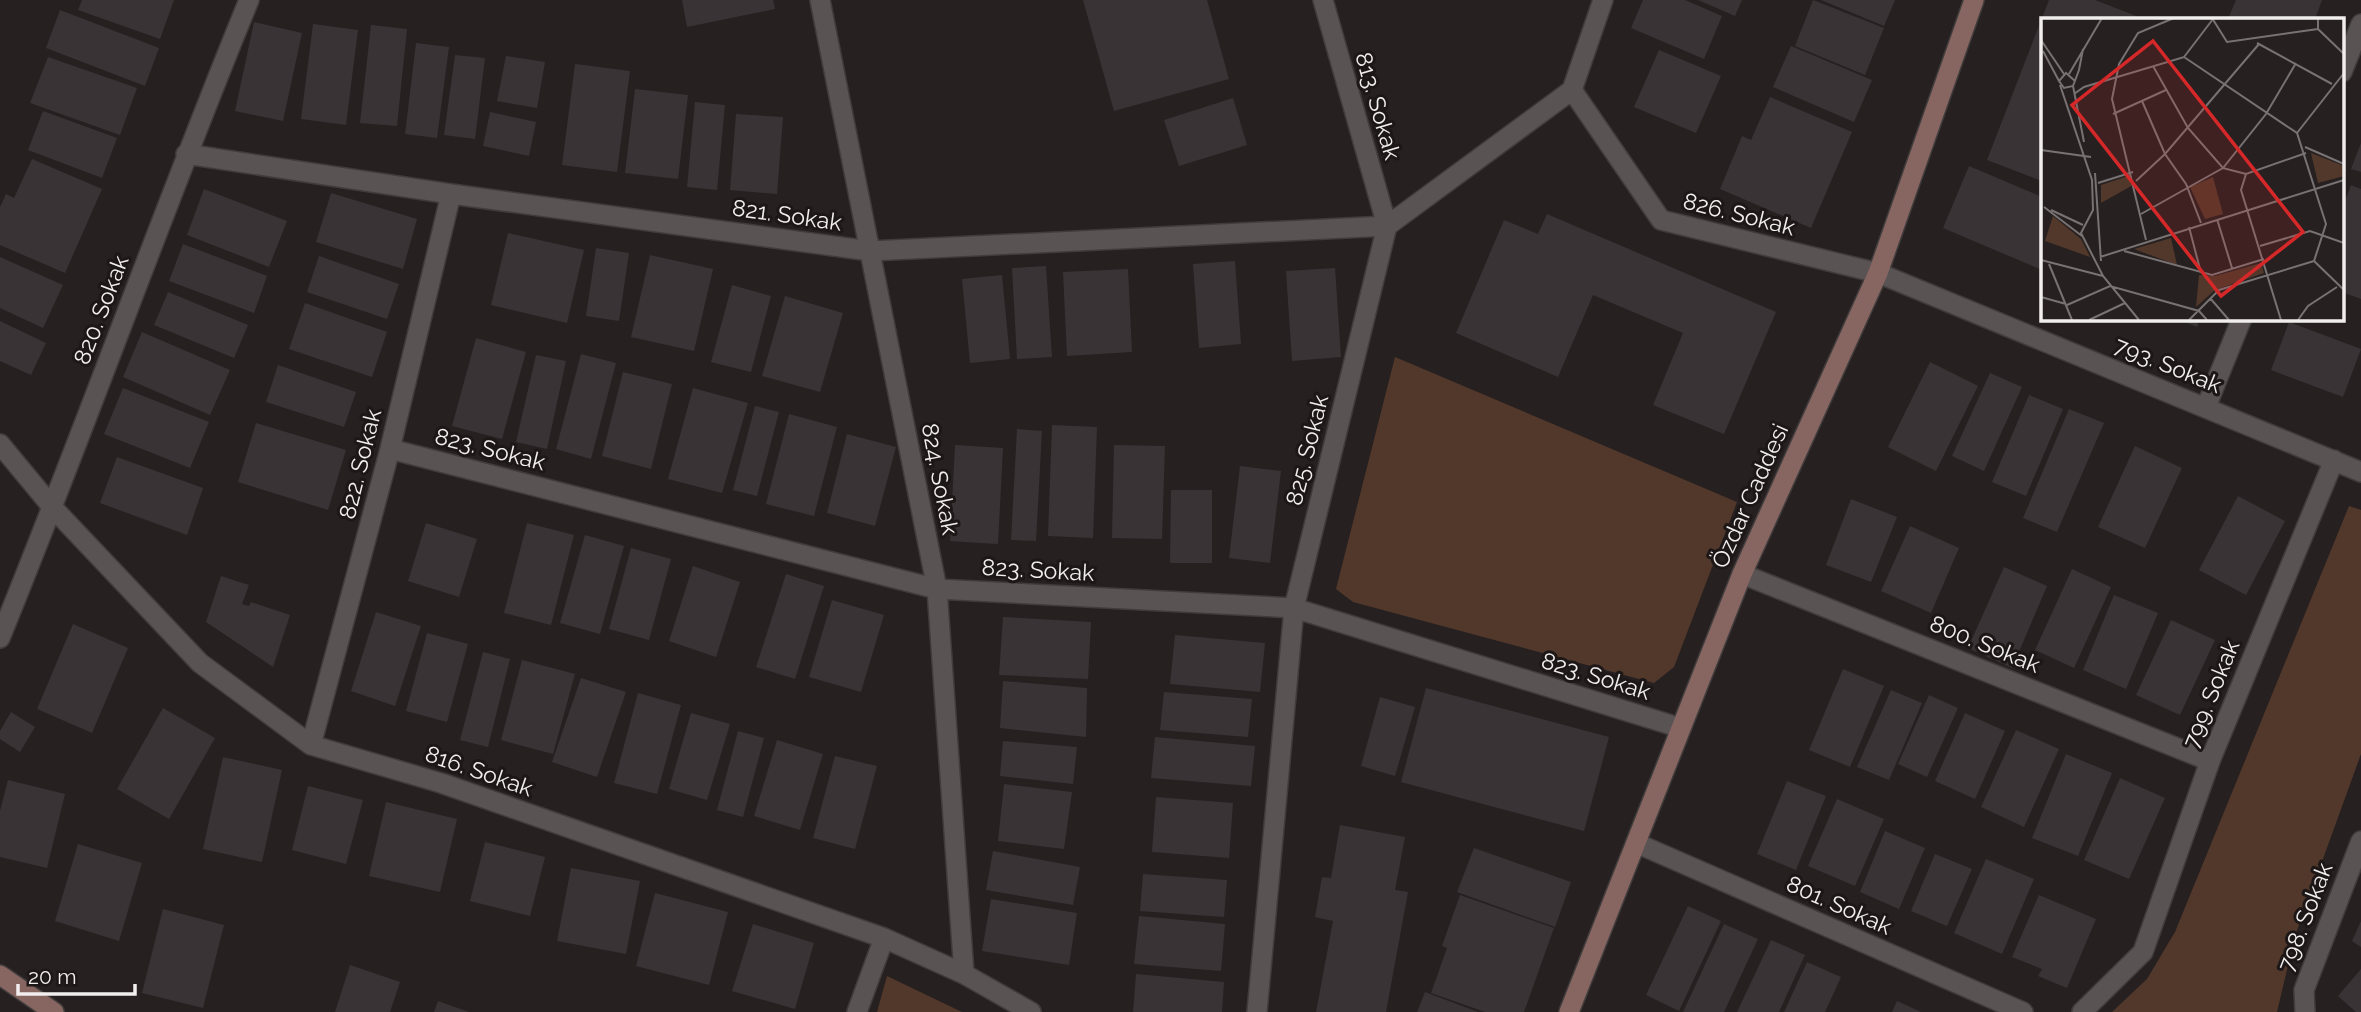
<svg xmlns="http://www.w3.org/2000/svg" width="2361" height="1012" font-family="Raleway,sans-serif">
  <rect width="100%" height="100%" fill="#262021"/>
  <path fill="#52382a" d="M1395 357 1737 502 1674 667 1654 683 1353 602 1336 589Z
    M2349 506 2361 510V754L2295 936 2277 1012H2112L2147 979 2175 932Z
    M887 976 962 1012H877Z"/>
  <path fill="#393336" d="M82 0H174L160 39 78 10Z
    M682 0H773L775 9 687 27Z
    M1083 0H1207L1229 79 1114 111Z
    M1643 0H1685L1722 16 1704 59 1631 28Z
    M1698 0H1742L1735 16Z
    M1813 0 1884 28 1865 75 1795 46Z
    M1821 0H1895L1884 26Z
    M2049 0H2095L2144 19H2042V181L1987 160Z
    M2236 0H2322L2315 19H2228Z
    M60 10 159 48 145 86 46 48Z
    M254 22 302 33 283 121 235 111Z
    M313 24 358 30 346 125 301 119Z
    M371 25 407 29 397 126 360 123Z
    M416 43 449 47 437 138 405 134Z
    M1791 46 1872 80 1854 122 1773 87Z
    M1659 50 1721 76 1696 133 1634 107Z
    M455 55 485 58 475 139 444 135Z
    M506 56 545 62 537 108 497 101Z
    M48 57 137 88 120 135 30 103Z
    M575 64 630 71 617 172 562 165Z
    M635 89 688 95 678 179 625 173Z
    M1770 97 1852 132 1811 228 1720 189 1742 136 1751 140Z
    M1233 98 1247 145 1179 166 1164 120Z
    M695 102 725 105 717 190 687 187Z
    M43 111 117 138 102 178 28 150Z
    M490 112 536 122 529 156 483 146Z
    M736 114 783 117 777 194 730 190Z
    M2361 143V172L2351 169Z
    M32 159 102 189 65 273 0 245V207L6 194 14 198Z
    M1969 166 2042 197V270L1943 228Z
    M2351 185 2361 189V299L2342 292V209Z
    M204 189 287 221 269 267 187 235Z
    M331 193 417 219 403 269 316 242Z
    M1547 214 1776 312 1724 434 1653 405 1683 333 1593 295 1558 377 1456 333 1504 220 1538 234Z
    M508 233 584 250 567 323 491 305Z
    M183 244 267 276 254 313 169 281Z
    M596 248 629 253 619 321 586 316Z
    M650 255 713 269 694 351 631 337Z
    M319 256 399 284 387 319 307 292Z
    M0 257 63 285 43 328 0 308Z
    M1235 261 1241 344 1199 348 1193 264Z
    M1046 266 1052 357 1017 359 1012 268Z
    M1335 268 1341 357 1292 361 1286 271Z
    M1128 269 1132 352 1067 356 1063 272Z
    M1002 275 1010 359 970 363 962 279Z
    M732 285 771 296 751 372 711 362Z
    M168 292 248 325 234 358 154 325Z
    M785 296 843 313 820 392 762 376Z
    M305 303 387 332 372 377 289 349Z
    M2176 318H2200L2197 327Z
    M0 321 46 343 31 375 0 361Z
    M2289 322 2361 349 2343 397 2271 370Z
    M142 332 230 370 210 415 123 377Z
    M476 338 526 352 502 439 452 426Z
    M581 354 616 363 591 459 556 449Z
    M536 355 566 361 547 449 516 442Z
    M1930 362 1978 386 1936 471 1888 447Z
    M278 365 356 392 344 427 266 402Z
    M623 372 672 384 651 469 602 456Z
    M1990 373 2022 387 1984 471 1952 456Z
    M123 388 209 422 190 468 104 434Z
    M693 388 748 403 722 493 668 479Z
    M2029 395 2063 409 2026 496 1992 482Z
    M755 406 779 412 757 496 733 490Z
    M2069 409 2104 423 2057 532 2023 518Z
    M789 414 837 427 814 516 766 504Z
    M256 423 346 450 328 510 238 482Z
    M1052 425 1097 427 1093 538 1048 536Z
    M1017 429 1042 431 1036 541 1011 540Z
    M847 434 896 447 875 526 827 513Z
    M955 445 1003 448 998 544 950 541Z
    M1114 445 1165 446 1162 539 1112 538Z
    M2135 446 2182 468 2145 548 2098 527Z
    M117 457 203 488 187 535 100 503Z
    M1240 466 1281 471 1270 563 1229 558Z
    M1171 490H1212V563H1170Z
    M2238 496 2285 521 2246 595 2199 570Z
    M1851 499 1897 517 1871 582 1826 565Z
    M426 523 477 539 459 597 408 581Z
    M527 523 574 535 551 625 504 613Z
    M1910 526 1959 548 1931 613 1881 591Z
    M585 535 624 546 600 634 560 623Z
    M631 548 671 559 649 640 609 629Z
    M693 566 740 582 716 657 669 641Z
    M2004 567 2047 586 2012 668 1968 648Z
    M2072 569 2111 587 2074 668 2035 650Z
    M786 574 824 586 795 679 756 667Z
    M221 576 249 585 242 604 249 606 251 602 290 615 273 667 206 622Z
    M2114 595 2158 613 2126 689 2083 670Z
    M832 600 884 615 861 692 809 677Z
    M376 612 421 626 395 706 351 691Z
    M1003 617 1091 622 1088 679 999 675Z
    M2171 620 2215 640 2180 715 2136 695Z
    M73 624 128 648 92 733 37 709Z
    M427 633 468 644 447 722 406 711Z
    M1175 635 1265 643 1260 692 1170 684Z
    M483 652 510 659 488 747 460 740Z
    M522 660 575 674 553 754 501 740Z
    M1843 669 1884 686 1850 767 1809 750Z
    M581 678 626 692 597 777 552 762Z
    M1003 681 1087 688 1086 737 1000 728Z
    M1426 688 1609 737 1584 831 1401 782Z
    M1891 690 1922 703 1889 780 1857 767Z
    M1164 692 1252 699 1248 737 1160 730Z
    M638 693 681 705 657 794 614 783Z
    M1929 695 1958 708 1927 777 1898 764Z
    M1380 697 1415 707 1395 776 1361 766Z
    M163 708 215 738 169 819 117 789Z
    M11 712 35 727 20 752 0 739V731Z
    M691 713 730 724 707 800 669 789Z
    M1965 713 2005 731 1975 799 1935 781Z
    M2016 730 2059 749 2024 827 1981 807Z
    M738 731 764 738 743 817 717 810Z
    M1155 737 1255 746 1251 786 1151 778Z
    M777 740 823 754 800 830 754 816Z
    M1003 741 1077 747 1073 784 1000 776Z
    M2066 754 2112 773 2078 856 2032 838Z
    M835 756 877 766 855 849 813 838Z
    M223 757 282 770 262 862 203 849Z
    M2120 778 2165 798 2129 879 2084 860Z
    M8 780 65 794 47 868 0 857V811Z
    M1787 781 1826 796 1796 870 1757 854Z
    M1004 784 1072 792 1064 849 998 841Z
    M308 786 363 800 346 864 292 850Z
    M1156 797 1233 803 1229 858 1152 852Z
    M1837 799 1884 819 1855 886 1808 866Z
    M386 802 457 819 440 892 369 876Z
    M1340 825 1405 837 1395 890 1408 892 1386 1012H1316L1333 921 1315 917 1322 877 1331 878Z
    M1885 831 1925 848 1899 909 1860 892Z
    M485 842 545 857 530 916 470 901Z
    M78 844 142 863 119 941 55 921Z
    M1474 848 1571 882 1555 927 1457 892Z
    M993 851 1080 867 1073 905 986 890Z
    M1935 854 1972 869 1947 926 1911 911Z
    M1986 859 2034 879 2002 954 1954 933Z
    M571 868 640 881 626 954 557 941Z
    M1143 874 1227 880 1224 917 1140 911Z
    M655 893 728 912 709 985 636 966Z
    M1460 895 1554 928 1524 1012H1485L1431 993 1447 948 1442 946Z
    M2039 895 2096 919 2067 988 2038 976 2042 969 2012 957Z
    M991 899 1077 913 1069 965 982 951Z
    M1688 906 1721 921 1679 1011 1646 995Z
    M163 909 224 925 203 1008 142 993Z
    M1139 916 1225 924 1221 971 1134 964Z
    M2361 921V947L2352 941Z
    M753 924 814 943 795 1009 732 991Z
    M1724 924 1758 939 1724 1012H1683Z
    M1771 940 1805 955 1779 1012H1737Z
    M1807 962 1841 977 1825 1012H1784Z
    M350 965 400 982 390 1012H335Z
    M2361 969V1012H2356L2338 996Z
    M1136 974 1224 982 1222 1012H1133Z
    M1425 992 1478 1012H1417Z
    M438 1001 469 1012H434Z
    M1897 1001 1921 1012H1892Z"/>
  <g fill="none" stroke-linecap="round" stroke-linejoin="round">
    <defs>
      <path id="minor" d="M820 0 937 589 964 974
        M2342 72 2361 24
        M1572 90 1661 220 1878 273 2361 472
        M186 154 451 194 870 251 1387 226 1323 0
        M2206 407 2242 318
        M0 444 53 508 200 663 311 745 441 783 884 938 964 974 1031 1012
        M390 449 937 589 1294 608 1681 728
        M1742 574 2210 761
        M0 638C86 427 162 212 249 0
        M311 745 390 449 451 194
        M1636 843 2023 1012
        M857 1012 884 938
        M1257 1012 1294 608 1387 226 1572 90 1603 0
        M2082 1012 2143 952 2210 761 2334 460
        M2305 1012 2304 990 2361 841"/>
      <path id="secondary" d="M0 975 54 1012
        M1569 1012 1742 574 1878 273 1974 0"/>
    </defs>
    <use href="#minor" stroke="#413c3c" stroke-width="22"/>
    <use href="#secondary" stroke="#413c3c" stroke-width="22"/>
    <use href="#minor" stroke="#5a5354" stroke-width="19"/>
    <use href="#secondary" stroke="#876662" stroke-width="19"/>
  </g>
  <g text-anchor="middle" stroke-width="6" stroke-linejoin="round" paint-order="stroke">
    <g font-size="23" fill="#f2eeee" stroke="#1d1717">
      <text transform="translate(1378 106) rotate(74)" y="8">813. Sokak</text>
      <text transform="translate(1739 214) rotate(14)" y="8">826. Sokak</text>
      <text transform="translate(787 215) rotate(8)" y="8">821. Sokak</text>
      <text transform="translate(101 310) rotate(-69)" y="8">820. Sokak</text>
      <text transform="translate(2168 365) rotate(22)" y="8">793. Sokak</text>
      <text transform="translate(490 449) rotate(14)" y="8">823. Sokak</text>
      <text transform="translate(1307 450) rotate(-76)" y="8">825. Sokak</text>
      <text transform="translate(360 464) rotate(-76)" y="8">822. Sokak</text>
      <text transform="translate(940 479) rotate(79)" y="8">824. Sokak</text>
      <text transform="translate(1750 496) rotate(-66)" y="8">Özdar Caddesi</text>
      <text transform="translate(1038 570) rotate(3)" y="8">823. Sokak</text>
      <text transform="translate(1985 644) rotate(22)" y="8">800. Sokak</text>
      <text transform="translate(1596 676) rotate(17)" y="8">823. Sokak</text>
      <text transform="translate(2211 694) rotate(-68)" y="8">799. Sokak</text>
      <text transform="translate(479 771) rotate(19)" y="8">816. Sokak</text>
      <text transform="translate(1839 905) rotate(24)" y="8">801. Sokak</text>
      <text transform="translate(2305 917) rotate(-69)" y="8">798. Sokak</text>
    </g>
  </g>
  <g transform="translate(2041 18)">
    <rect width="303" height="303" fill="#262021"/>
    <path d="M270 135 303 148V158L277 165ZM90 157 92 167 60 185V167ZM172 159 182 196 164 201 149 169ZM12 198 40 221 49 239 4 223ZM130 220 136 247 93 231ZM220 245 223 255 174 272 155 289 158 257 174 258Z" fill="#52382a"/>
    <path fill="none" stroke="#787273" stroke-width="2" d="M171 0 186 24 277 11M277 0V11L303 36M0 22 23 56M216 25 291 66M2 33 18 63M143 39 172 1M112 48 147 110 182 150 225 96 255 45M28 56 61 0M34 63 25 55 18 63 23 70 32 68 38 52 42 31M19 67 51 162 52 192 40 215 62 258 98 302M32 68 43 124M33 76 43 69 143 39 256 115 285 206 273 243M101 83 124 136 145 166 160 205M72 96 125 72M256 115 303 55M264 129 303 146M0 132 50 139M54 155 60 243M205 156 200 172 240 302M95 163 124 136 218 26M57 165 92 154M3 189 41 218M10 192 42 207M100 196 182 150 205 156 265 135M176 201 191 250M148 209 160 255M105 222 71 81 78 46 97 15 133 0M219 228 269 213 303 225M83 233 171 257 223 241M59 239 303 162M0 242 62 258M273 243 303 272M8 246 31 302M0 279 25 286M169 280 188 302M26 287 69 268 158 293 166 302M48 302 84 285M148 302 178 272 273 243M257 302 267 288 296 269"/>
    <path fill="#d62828" fill-opacity="0.15" stroke="#d62828" stroke-width="3.5" d="M112 23 262 214 180 278 31 87Z"/>
    <rect width="303" height="303" fill="none" stroke="#f2eeee" stroke-width="3.5"/>
  </g>
  <path d="M18 984v10h117v-10" fill="none" stroke="#f2eeee" stroke-width="3.5"/>
  <text x="28" y="984" font-size="21" fill="#f2eeee" stroke="#1d1717" stroke-width="5" paint-order="stroke">20 m</text>
</svg>
